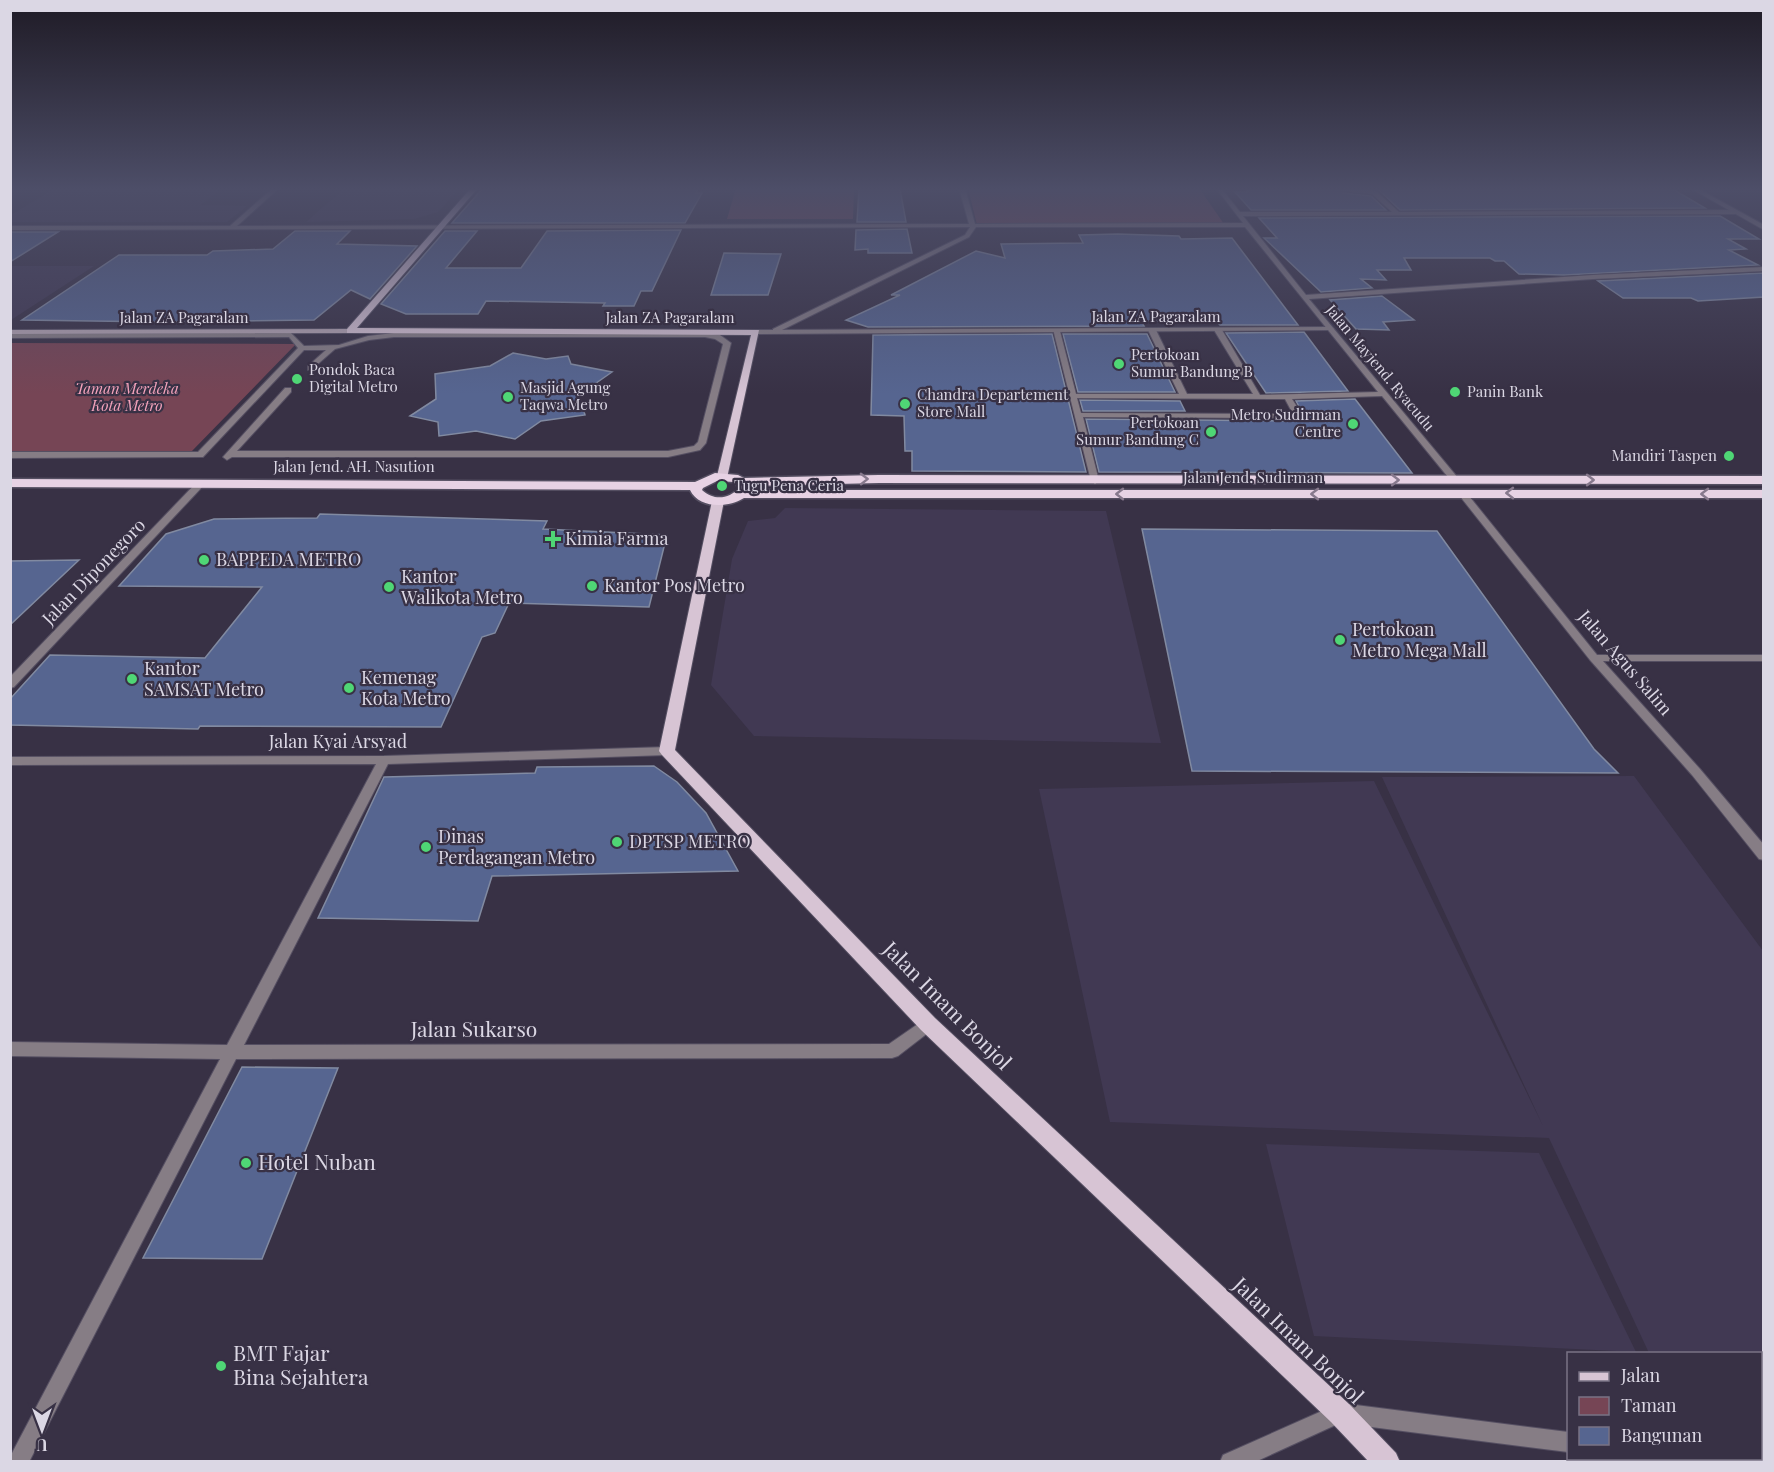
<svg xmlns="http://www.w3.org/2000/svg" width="1774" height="1472" font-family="'Playfair Display',serif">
  <rect width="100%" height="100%" fill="#383145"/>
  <path fill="#413953" d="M55 188H221L201 205 247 206 227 222H11V215Z
    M345 188H460L438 212 414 219 306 222Z
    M11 266H94L11 320Z
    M785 508 1106 511 1161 743 754 736 711 685 732 559 748 521 775 518Z
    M1634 776 1763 951V1369H1761L1760 1354 1649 1353 1549 1138 1110 1122 1039 789 1374 781 1543 1126 1382 777Z
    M1266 1144 1539 1153 1636 1352 1314 1336Z"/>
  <path fill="#764555" d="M736 188H854L853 219H727Z
    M968 188H1199L1224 224 977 225Z
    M11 343 296 344 192 451H11Z"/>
  <path fill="#566590" stroke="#818aa1" stroke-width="1.5" d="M483 188H698L696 193H702L685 223H452Z
    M1245 188H1342L1343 193 1371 196 1386 210H1251L1235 192H1248Z
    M1373 188H1671L1705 208 1400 210 1378 189Z
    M859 189H900L906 222H857Z
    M1720 216 1759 239H1728L1746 249 1729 250 1758 265 1564 275 1519 274 1504 261H1495L1490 258H1404L1411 270H1377L1386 280 1361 279 1372 288 1321 292 1264 238H1277L1259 218Z
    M907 229 912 253H868V249L855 250 856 230Z
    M681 230 652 291H641L634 306H603L605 303 486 301 478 314H406L381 304 445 231H477L446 268H521L547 231Z
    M295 231H350L337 244 417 246 370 299 351 290 314 320 163 322 22 320 119 255H207L213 251 273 249Z
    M10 232H58L10 262Z
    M1118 234 1179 236 1181 239 1232 238 1298 325H1220L1217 322 1141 321 1144 326 868 327 846 320 900 295H891L976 251 1005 258 1001 244 1083 243 1079 235Z
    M724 253 781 254 768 295H711Z
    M1764 273V297L1698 301 1691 298H1623L1598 281Z
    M1382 296 1414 320 1383 322 1389 330 1356 329 1330 300Z
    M1304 332 1348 391 1266 393 1226 333Z
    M1052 334 1086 472 912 471V451H905L904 416 871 415 873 335Z
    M1063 334H1147L1175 392H1078Z
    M513 353 546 359 568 356 571 364 612 372 579 395 585 415 541 421 515 439 476 431 439 436 438 422 410 416 436 399 435 374 490 366Z
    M1355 399 1412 473 1099 472 1086 419 1285 421 1300 420 1305 417 1296 401Z
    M1080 400 1180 401 1185 411H1083Z
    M320 514 547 521 543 529 667 535 649 607 509 603 495 633 482 637 441 727 200 726 198 729 10 725V699L50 655 205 658 262 587 119 586 166 534 214 519 317 518Z
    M1142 529 1437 531 1594 749 1618 773 1192 771Z
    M79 560 10 625V561Z
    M654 766 677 782 706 813 738 871 492 876 478 921 318 918 384 777 535 773 537 767Z
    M242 1067 338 1068 262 1259 143 1258Z"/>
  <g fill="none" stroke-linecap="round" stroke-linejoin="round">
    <defs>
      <path id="pedestrian" d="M291 333 304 346 339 345 368 336 394 333H705L720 335 731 343 706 443 700 450 668 457H232L227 460 223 457 285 388H291V392L237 451H668L694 446 698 442 723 344 715 339 705 337H394L369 340 335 349 311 370H308V366L326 350H304L203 457 10 458V452H198L298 348 289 337 10 338V334Z"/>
      <path id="minor" d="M273 188H279L237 226 969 224 959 188H965L975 224 1243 223 1216 188H1221L1240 212H1392L1372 194 1343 191 1345 188 1376 191 1399 212 1735 210 1738 212 1735 214 1243 216 1306 295 1593 275 1764 267V271L1593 279 1309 299 1458 478V482H1452L1382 396 1292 399 1303 416 1299 418 1083 417 1099 481 1095 484 1091 481 1053 329 1060 331 1076 394H1179L1148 330 1152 328 1156 330 1187 394H1253L1214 330 1218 328 1222 330 1260 395 1378 392 1245 227H976L969 237 776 333H773V329L965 235 970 227 10 230V226H230ZM1077 398 1285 399 1293 414 1081 413Z
        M1462 490 1465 491 1597 655H1764V661H1603L1700 769 1764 845V860L1759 859 1692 775 1590 660 1459 495 1457 493Z
        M667 747 673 751 667 755 388 764 244 1045 889 1044 928 1017 933 1019 936 1024 933 1029 898 1056 892 1058 236 1059 29 1462H10L11 1455 220 1059 10 1056V1042L227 1045 376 764 10 765V757L384 756Z
        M1340 1403 1568 1432V1452L1340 1423 1255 1462H1220L1223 1455Z
        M1689 1458H1732L1733 1462H1690Z"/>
      <path id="tertiary" d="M1690 188H1697L1764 225V230Z
        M1330 327 1334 329 1332 330 756 334 752 332 756 330Z
        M201 480 204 481V485L14 687 10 688V677L198 481Z"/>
      <path id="secondary" d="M350 329 354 331 353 333 10 334V330Z"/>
      <path id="primary" d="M471 188H478L357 328 759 330 727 478H719L717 476 751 335 347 333V329Z
        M718 498 724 501 675 750 935 1018 1349 1404 1396 1453 1400 1462H1369L1331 1422 921 1030 662 755 659 751 712 501Z"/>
      <path id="trunk" d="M715 473 738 475 744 478 879 475 1764 476V484L879 483 750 486 751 490H1764V498H744C728 508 699 509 690 490L10 487V479L695 482ZM717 481 734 482 739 488C729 499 714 501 702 490L703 488Z"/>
    </defs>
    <use href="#pedestrian" stroke="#554f62" stroke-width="2"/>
    <use href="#minor" stroke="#554f62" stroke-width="2"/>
    <use href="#tertiary" stroke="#554f62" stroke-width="2"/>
    <use href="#secondary" stroke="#554f62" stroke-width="2"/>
    <use href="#primary" stroke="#554f62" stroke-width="2"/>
    <use href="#trunk" stroke="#554f62" stroke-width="3"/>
    <use href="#pedestrian" fill="#867d85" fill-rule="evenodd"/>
    <use href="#minor" fill="#867d85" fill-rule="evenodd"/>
    <use href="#tertiary" fill="#867d85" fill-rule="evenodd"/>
    <use href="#secondary" fill="#b4a5b2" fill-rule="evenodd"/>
    <use href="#primary" fill="#d7c4d4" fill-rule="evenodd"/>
    <use href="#trunk" fill="#e7d2e4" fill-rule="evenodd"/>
  </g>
  <defs><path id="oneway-chevron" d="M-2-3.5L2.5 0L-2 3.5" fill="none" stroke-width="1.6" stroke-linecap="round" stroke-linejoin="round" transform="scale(1.5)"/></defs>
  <g stroke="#87798d">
    <use href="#oneway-chevron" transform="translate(864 479) rotate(-1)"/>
    <use href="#oneway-chevron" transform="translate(1395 480)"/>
    <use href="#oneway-chevron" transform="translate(1590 480)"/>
    <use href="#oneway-chevron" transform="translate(1510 493) rotate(-180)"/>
    <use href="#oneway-chevron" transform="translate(1120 494) rotate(-180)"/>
    <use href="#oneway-chevron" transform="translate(1315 494) rotate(180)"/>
    <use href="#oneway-chevron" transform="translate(1705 494) rotate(-180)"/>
  </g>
  <linearGradient id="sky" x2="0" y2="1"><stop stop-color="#1f1b26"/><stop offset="0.48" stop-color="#4d4e68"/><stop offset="1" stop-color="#4d4e68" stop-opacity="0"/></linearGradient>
  <rect width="1774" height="394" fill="url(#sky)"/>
  <g fill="#4fd675" stroke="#383145" stroke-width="2">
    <circle cx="1119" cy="364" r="6"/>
    <circle cx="297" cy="379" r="6"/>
    <circle cx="1455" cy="392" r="6"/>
    <circle cx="508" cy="397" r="6"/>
    <circle cx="905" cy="404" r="6"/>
    <circle cx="1353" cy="424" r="6"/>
    <circle cx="1211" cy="432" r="6"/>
    <circle cx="1729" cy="456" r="6"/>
    <circle cx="722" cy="486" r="6"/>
    <path d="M550 530h6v6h6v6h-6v6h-6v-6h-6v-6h6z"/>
    <circle cx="204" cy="560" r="6"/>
    <circle cx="592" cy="586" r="6"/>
    <circle cx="389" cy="587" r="6"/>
    <circle cx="1340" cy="640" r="6"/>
    <circle cx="132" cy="679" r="6"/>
    <circle cx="349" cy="688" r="6"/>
    <circle cx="617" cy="842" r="6"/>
    <circle cx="426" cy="847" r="6"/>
    <circle cx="246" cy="1163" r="6"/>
    <circle cx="221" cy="1366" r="6"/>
  </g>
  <g text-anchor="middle" stroke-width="4.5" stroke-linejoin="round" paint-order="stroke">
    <g font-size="15" fill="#dbd7e4" stroke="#383145">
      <text x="1156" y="322">Jalan ZA Pagaralam</text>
      <text x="184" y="323">Jalan ZA Pagaralam</text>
      <text x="670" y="323">Jalan ZA Pagaralam</text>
      <text transform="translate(1380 368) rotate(50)" y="5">Jalan Mayjend. Ryacudu</text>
      <text x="354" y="472">Jalan Jend. AH. Nasution</text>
      <text x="1253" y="483">Jalan Jend. Sudirman</text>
    </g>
    <g font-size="15" fill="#dbd7e4" stroke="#383145" text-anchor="start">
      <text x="1131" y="360">Pertokoan<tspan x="1131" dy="17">Sumur Bandung B</tspan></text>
      <text x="309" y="375">Pondok Baca<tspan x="309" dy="17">Digital Metro</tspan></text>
      <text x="520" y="393">Masjid Agung<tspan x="520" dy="17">Taqwa Metro</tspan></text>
      <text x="1467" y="397">Panin Bank</text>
      <text x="917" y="400">Chandra Departement<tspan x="917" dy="17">Store Mall</tspan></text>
      <text x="1341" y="420" text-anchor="end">Metro Sudirman<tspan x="1341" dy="17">Centre</tspan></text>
      <text x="1199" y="428" text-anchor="end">Pertokoan<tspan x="1199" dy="17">Sumur Bandung C</tspan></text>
      <text x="1717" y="461" text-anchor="end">Mandiri Taspen</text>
      <text x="734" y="491">Tugu Pena Ceria</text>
    </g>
    <g font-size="15" font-style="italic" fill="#f5a3bc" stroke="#383145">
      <text x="127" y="394">Taman Merdeka<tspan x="127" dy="17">Kota Metro</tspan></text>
    </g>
    <g font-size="18" fill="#dbd7e4" stroke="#383145" text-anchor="start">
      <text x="565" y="545">Kimia Farma</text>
      <text x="216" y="566">BAPPEDA METRO</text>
      <text x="401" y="583">Kantor<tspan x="401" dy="21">Walikota Metro</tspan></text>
      <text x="604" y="592">Kantor Pos Metro</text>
      <text x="1352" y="636">Pertokoan<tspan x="1352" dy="21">Metro Mega Mall</tspan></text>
      <text x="144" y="675">Kantor<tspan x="144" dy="21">SAMSAT Metro</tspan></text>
      <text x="361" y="684">Kemenag<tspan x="361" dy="21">Kota Metro</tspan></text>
      <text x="438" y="843">Dinas<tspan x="438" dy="21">Perdagangan Metro</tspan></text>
      <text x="629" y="848">DPTSP METRO</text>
    </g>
    <g font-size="18" fill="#dbd7e4" stroke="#383145">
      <text transform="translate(94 572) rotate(-46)" y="6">Jalan Diponegoro</text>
      <text transform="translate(1625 663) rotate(49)" y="6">Jalan Agus Salim</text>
      <text x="338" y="748">Jalan Kyai Arsyad</text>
    </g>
    <g font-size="21" fill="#dbd7e4" stroke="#383145">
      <text transform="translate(947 1006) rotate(45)" y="7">Jalan Imam Bonjol</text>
      <text x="474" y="1037">Jalan Sukarso</text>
      <text transform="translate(1298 1341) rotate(44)" y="7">Jalan Imam Bonjol</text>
    </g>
    <g font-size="21" fill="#dbd7e4" stroke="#383145" text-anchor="start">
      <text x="258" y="1170">Hotel Nuban</text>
      <text x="233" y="1361">BMT Fajar<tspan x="233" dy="24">Bina Sejahtera</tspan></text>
    </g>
  </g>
  <rect width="1774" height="1472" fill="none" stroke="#dbd7e4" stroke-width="24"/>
  <rect x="1567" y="1352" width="195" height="108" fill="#383145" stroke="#797385" stroke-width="1.5"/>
  <rect x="1579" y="1372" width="30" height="9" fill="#d7c4d4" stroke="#797385" stroke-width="1.5"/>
  <text x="1621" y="1382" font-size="18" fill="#dbd7e4">Jalan</text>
  <rect x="1579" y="1397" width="30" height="18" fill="#764555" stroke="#797385" stroke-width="1.5"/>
  <text x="1621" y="1412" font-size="18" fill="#dbd7e4">Taman</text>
  <rect x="1579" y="1427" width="30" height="18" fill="#566590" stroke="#797385" stroke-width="1.5"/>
  <text x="1621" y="1442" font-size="18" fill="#dbd7e4">Bangunan</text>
  <g transform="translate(42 1430) rotate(180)" stroke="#383145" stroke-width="4.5" paint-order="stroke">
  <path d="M0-4.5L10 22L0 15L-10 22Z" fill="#dbd7e4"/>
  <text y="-9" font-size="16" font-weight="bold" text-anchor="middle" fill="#dbd7e4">U</text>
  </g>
</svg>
